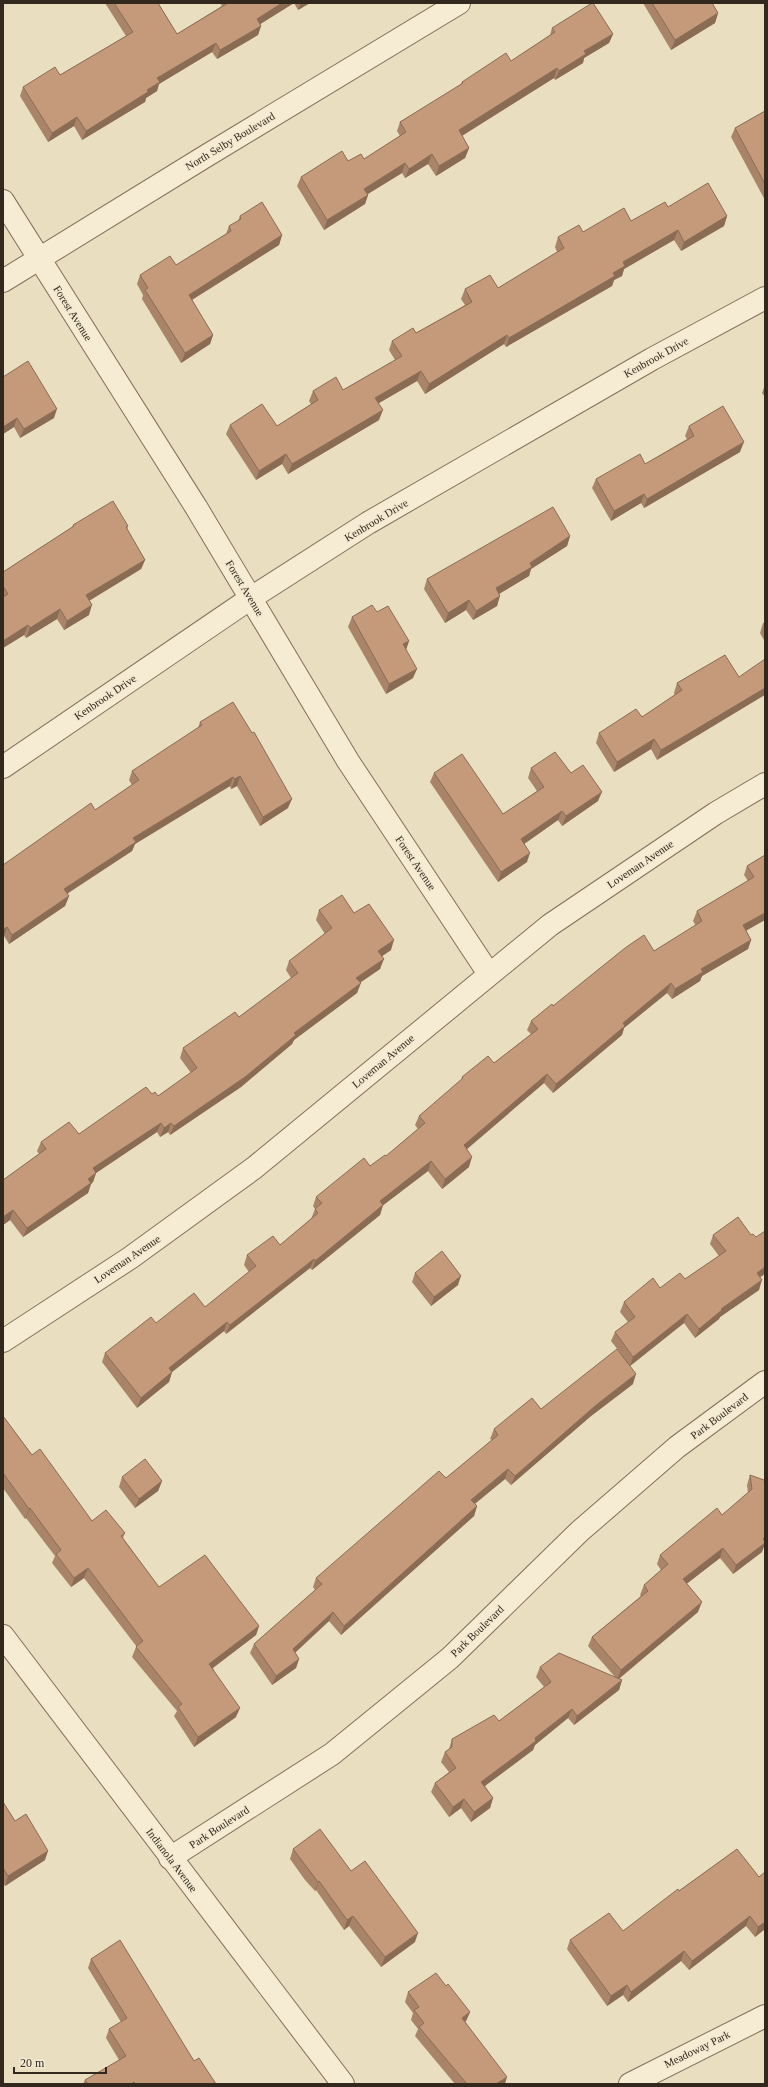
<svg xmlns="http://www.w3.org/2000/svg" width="768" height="2087" font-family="'Times New Roman',serif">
  <rect width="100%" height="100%" fill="#eadec1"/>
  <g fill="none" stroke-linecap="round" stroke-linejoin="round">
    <defs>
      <path id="minor" d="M3 201 196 507 348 761 489 974
        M3 281 206 156 459 3
        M3 767 251 598 368 523 652 359 765 298
        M3 1341 130 1258 254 1168 550 925 716 813 765 784
        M3 1636 343 2084
        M170 1858 332 1754 450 1658 580 1531 677 1447 765 1382
        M630 2084 765 2016"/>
    </defs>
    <use href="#minor" stroke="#82705a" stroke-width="24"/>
    <use href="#minor" stroke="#f6ecd4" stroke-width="22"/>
  </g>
  <path fill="#a98469" d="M105 3H158L177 34 222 6 220 3H294L260 24 261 26 258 35 217 59 212 52 159 84 157 91 146 98 145 102 82 140 74 126 48 142 20 96 23 87 60 75 126 36Z
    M294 3H310L298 10Z
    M643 3H712L718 13 715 23 671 50Z
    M552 28 613 34 609 43 584 58 583 63 555 80 554 78 462 136 469 148 465 158 436 176 428 164 405 178 402 173 368 194V195L365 204 324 230 297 186 301 177 348 161 364 159 400 136 397 131 400 122 460 85 462 82 511 61 550 35Z
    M765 111V200L731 137 735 128Z
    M668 207 727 216 724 226 681 251 674 240 624 269 622 276 614 280 612 286 506 347 504 344 425 394 417 381 379 403V420L288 474 282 464 256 480 226 434 230 425 277 426 311 404 309 401 313 391 343 390 395 360 389 350 392 341 416 333 465 305 461 299 465 289 498 288 557 252 555 247 558 237 631 221Z
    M240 216 282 235 279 245 192 300 213 335 210 344 181 363 142 299 143 295 137 284 140 275 176 265 226 234 229 226 238 221Z
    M3 377 54 418 20 438 14 427 3 434Z
    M765 385V397L762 393Z
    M689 426 740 452 644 508 641 503 611 521 592 488 596 479 645 464 687 439 685 436Z
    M73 525 128 526 127 530 145 560 141 569 89 601V615L64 630 57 619 26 638 24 635 3 648V572L72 527Z
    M570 536 567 546 531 569 529 576 499 594 497 606 473 620 466 610 445 623 424 589 427 579Z
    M377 612 409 641 406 649 413 678 386 694 348 627 352 617Z
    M765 622V642L760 633 763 623Z
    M725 655 657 760 651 749 614 772 596 743 599 733 642 717 675 695 674 693 677 683Z
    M200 722 288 808 260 826 237 786 231 789 230 786 135 844 132 851 67 894 69 896 65 906 9 944 4 936 3 937V865L95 810 132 785 129 780 132 771 198 728Z
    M531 768 571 773 598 801 562 826 558 820 524 844 527 862 498 882 430 782 434 773 503 814 537 791 528 778Z
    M765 855V920L746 931 751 940 748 949 702 976 700 981 672 999 667 993 624 1028 622 1035 553 1093 544 1083 467 1149 469 1167 442 1189 428 1171 383 1205 380 1215 312 1270 310 1268 226 1334 224 1331 172 1372 169 1382 137 1408 102 1362 105 1353 156 1323 205 1307 249 1272 244 1265 247 1255 280 1245 311 1219 315 1209 313 1206 316 1197 370 1166 386 1156 418 1129 415 1125 419 1116 461 1081 462 1077 494 1063 531 1034 527 1030 531 1021 553 1006 654 951 696 926 693 921 697 911 748 881 744 875 747 866Z
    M319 910 354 913 391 950 382 956 380 969 360 983 357 993 294 1040 292 1044 241 1087 170 1135 168 1132 160 1137 157 1132 96 1173 93 1182 91 1184 88 1193 23 1237 10 1220 3 1225V1180L39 1154 37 1151 41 1142 79 1134 152 1094 158 1096 191 1073 180 1058 183 1048 239 1017 291 978 286 970 289 961 325 934 316 920Z
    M713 1235 760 1277 759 1290 720 1317 719 1319 695 1338 684 1323 630 1366 633 1384 591 1416 511 1485 505 1479 475 1504 477 1506 474 1516 341 1635 329 1621 295 1653 299 1659 296 1668 272 1685 250 1653 254 1644 315 1590 313 1587 316 1578 446 1478 492 1440 490 1439 494 1429 541 1409 622 1355 611 1341 615 1332 628 1322 620 1312 624 1302 685 1279 719 1256 710 1244Z
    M415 1273 458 1285 431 1306 412 1282Z
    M3 1416 32 1455 92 1521 125 1533 123 1538 159 1587 259 1626 256 1635 213 1668 236 1717 194 1747 174 1716 177 1711 132 1657 136 1647H137L84 1578 71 1587 52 1563 55 1556 26 1518 25 1519 3 1488Z
    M750 1475 762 1552 733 1574 720 1558 686 1584 698 1612 619 1679 622 1680 619 1690 574 1725 568 1718 535 1745 533 1750 485 1786 493 1798 490 1808 471 1822 461 1808 449 1817 431 1792 435 1783 449 1772 441 1762 445 1752 449 1749 452 1739 499 1721 544 1687 536 1677 540 1667 615 1677 588 1646 592 1637 641 1596 640 1595 644 1585 661 1570 657 1564 660 1555 722 1515 748 1493 747 1485Z
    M122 1477 162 1481 158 1491 135 1508 119 1487Z
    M3 1802 15 1821 45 1860 5 1886 3 1883Z
    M293 1849 351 1871 415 1942 381 1967 349 1926 344 1930 316 1890 315 1891 305 1880 290 1859Z
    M737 1849 765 1929 755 1937 746 1926 689 1970 681 1961 628 2002 623 1995 607 2006 567 1949 570 1940 623 1931Z
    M91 1959 194 2061 216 2084H83L85 2080 119 2060 106 2038 109 2029 121 2022 88 1968Z
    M446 1986 470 2012 466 2021 465 2022 505 2084H455L415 2036 418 2029 411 2020 413 2013 405 2002 408 1992Z"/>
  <path fill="#8a6c55" d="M282 3H294L254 28 257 19Z
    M301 3H310L298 10Z
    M718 13 715 23 671 50 675 40Z
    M261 26 258 35 217 59 220 50Z
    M613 34 609 43 584 58 583 63 555 80 559 71 584 51Z
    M216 43 212 52 159 84 157 91 146 98 145 102 82 140 86 131 147 90 157 78Z
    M557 68 554 78 455 140 459 130Z
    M77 117 74 126 48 142 52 133Z
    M469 148 465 158 436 176 439 166Z
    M432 154 428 164 405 178 409 169Z
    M405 163 402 173 361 198 364 189Z
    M368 195 365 204 324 230 327 220Z
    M727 216 724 226 681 251 684 242Z
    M678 230 674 240 624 269 622 276 614 280 612 286 506 347 509 338 613 273 623 262Z
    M282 235 279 245 185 304 189 295Z
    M213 335 210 344 181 363 185 353Z
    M507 335 504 344 425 394 429 384Z
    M421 371 417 381 372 407 375 398Z
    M57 409 54 418 20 438 24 429Z
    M383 410 379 420 288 474 292 464Z
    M17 418 14 427 3 434V427Z
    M744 442 740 452 644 508 647 499Z
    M286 454 282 464 256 480 259 471Z
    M644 494 641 503 611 521 614 511Z
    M570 536 567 546 531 569 529 576 492 598 496 588 530 563Z
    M145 560 141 569 82 605 86 595Z
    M500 596 497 606 473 620 476 611Z
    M469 600 466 610 445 623 448 613Z
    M92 605 89 615 64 630 67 621Z
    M60 609 57 619 26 638 30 628Z
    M28 625 24 635 3 648V641Z
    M409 641 406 650 403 644Z
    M417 669 413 678 386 694 389 684Z
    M765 688V695L657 760 661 750Z
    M654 739 651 749 614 772 617 762Z
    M240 776 237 786 231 789 235 779Z
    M233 777 230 786 135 844 132 851 60 898 64 889 133 838Z
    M602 792 598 801 562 826 566 816Z
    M292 799 288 808 260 826 263 817Z
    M562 811 558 820 517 849 521 839Z
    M530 853 527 862 498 882 501 872Z
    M69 896 65 906 9 944 12 935Z
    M765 913V920L739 934 743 925Z
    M7 927 4 936 3 937V930Z
    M394 940 391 950 375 961 378 951Z
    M751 940 748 949 702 976 700 981 672 999 675 989 701 969Z
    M384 959 380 969 353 987 356 978Z
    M361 983 357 993 294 1040 292 1044 241 1087 170 1135 174 1126 294 1033Z
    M671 983 667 993 624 1028 622 1035 553 1093 556 1084 623 1023Z
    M547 1074 544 1083 460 1155 464 1145Z
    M161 1123 157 1132 96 1173 93 1182 91 1184 88 1193 23 1237 27 1228 88 1179 93 1168Z
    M171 1123 168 1132 160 1137 164 1128Z
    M472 1157 469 1167 442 1189 445 1179Z
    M431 1161 428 1171 377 1210 380 1201Z
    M383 1205 380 1215 312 1270 315 1261Z
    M13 1210 10 1220 3 1225V1217Z
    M314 1259 310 1268 226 1334 230 1325Z
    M765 1267V1274L753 1282 757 1273Z
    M461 1276 458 1285 431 1306 434 1297Z
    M762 1280 759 1290 720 1317 719 1319 695 1338 699 1329 721 1309Z
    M687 1314 684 1323 630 1366 633 1357Z
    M227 1322 224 1331 172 1372 169 1382 137 1408 141 1398 169 1368Z
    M636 1374 633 1384 591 1416 511 1485 515 1476 595 1406Z
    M508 1469 505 1479 468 1509 471 1500Z
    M162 1481 158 1491 135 1508 139 1499Z
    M477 1506 474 1516 341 1635 344 1626Z
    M30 1508 26 1518 25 1519 29 1509Z
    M765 1537V1544L762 1552 733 1574 736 1565Z
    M723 1548 720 1558 680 1589 683 1579Z
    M88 1568 84 1578 71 1587 74 1578Z
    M702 1602 698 1612 617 1680 621 1670Z
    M333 1612 329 1621 289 1658 293 1649Z
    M259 1626 256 1635 206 1673 209 1664Z
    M299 1659 296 1668 272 1685 276 1676Z
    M622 1680 619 1690 574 1725 577 1716Z
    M240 1708 236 1717 194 1747 198 1737Z
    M572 1709 568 1718 535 1745 533 1750 478 1791 481 1782Z
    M493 1798 490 1808 471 1822 474 1812Z
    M464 1799 461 1808 449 1817 453 1807Z
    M48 1851 45 1860 5 1886 8 1876Z
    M319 1881 316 1890 315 1891 318 1882Z
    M353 1916 349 1926 344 1930 347 1920Z
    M750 1916 746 1926 689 1970 692 1961Z
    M765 1922V1929L755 1937 758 1927Z
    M418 1933 415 1942 381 1967 385 1957Z
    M684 1951 681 1961 628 2002 631 1992Z
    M627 1985 623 1995 607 2006 611 1996Z
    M470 2012 466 2021 458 2027 462 2018Z
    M507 2077 505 2084H496Z"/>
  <path fill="#c59a7a" stroke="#8a6c55" d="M114 3H158L177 34 228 3H282L257 19 261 26 220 50 216 43 157 78 160 82 147 90 148 92 86 131 77 117 52 133 23 87 55 67 60 75 133 32Z
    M592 3H593L613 34 584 51 586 54 559 71 557 68 459 130 469 148 439 166 432 154 409 169 405 163 364 189 368 195 327 220 301 177 342 151 348 161 361 154 364 159 406 132 400 122 463 83 462 82 506 53 511 61 555 32 552 28Z
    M652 3H712L718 13 675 40Z
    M765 111V184L735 128Z
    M708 183 727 216 684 242 678 230 623 262 625 266 613 273 615 276 509 338 507 335 429 384 421 371 375 398 383 410 292 464 286 454 259 471 230 425 262 404 277 426 318 400 313 391 336 377 343 390 402 356 392 341 413 328 416 333 472 302 465 289 490 275 498 288 564 248 558 237 579 225 583 232 624 208 631 221 665 202 668 207Z
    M262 202 282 235 189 295 213 335 185 353 145 290 148 288 140 275 170 256 176 265 231 231 229 226 241 219 240 216Z
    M28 361 57 409 24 429 17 418 3 427V377Z
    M723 406 744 442 647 499 644 494 614 511 596 479 640 454 645 464 694 436 689 426Z
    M113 501 128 526 126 527 145 560 86 595 92 605 67 621 60 609 30 628 28 625 3 641V597L8 594 3 586V572L74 526 73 525Z
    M553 507 570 536 530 563 532 567 496 588 500 596 476 611 469 600 448 613 427 579Z
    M372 605 377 612 388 606 409 641 403 644 417 669 389 684 352 617Z
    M725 655 739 677 765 659V688L661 750 654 739 617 762 599 733 636 709 642 717 682 690 677 683Z
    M233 702 252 733 254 732 292 799 263 817 240 776 235 779 233 777 133 838 136 842 64 889 69 896 12 935 7 927 3 930V865L91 803 95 810 139 780 132 771 202 725 200 722Z
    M555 752 571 773 583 765 602 792 566 816 562 811 521 839 530 853 501 872 434 773 462 754 503 814 544 787 531 768Z
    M765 855V913L743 925 751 940 701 969 703 972 675 989 671 983 623 1023 625 1026 556 1084 547 1074 464 1145 472 1157 445 1179 431 1161 380 1201 383 1205 315 1261 314 1259 230 1325 227 1322 169 1368 172 1372 141 1398 105 1353 151 1317 156 1323 194 1293 205 1307 256 1266 247 1255 273 1236 280 1245 318 1213 315 1209 322 1203 316 1197 364 1158 370 1166 385 1155 386 1156 425 1123 419 1116 463 1078 462 1077 488 1056 494 1063 538 1029 531 1021 552 1004 553 1006 625 948 644 935 654 951 702 921 697 911 754 877 747 866Z
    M342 895 354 913 369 904 394 940 378 951 384 959 356 978 361 983 294 1033 296 1035 245 1077 174 1126 171 1123 164 1128 161 1123 93 1168 96 1173 88 1179 91 1183 27 1228 13 1210 3 1217V1180L46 1149 41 1142 69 1122 79 1134 146 1087 152 1094 155 1092 158 1096 197 1068 183 1048 235 1012 239 1017 298 973 289 961 332 928 319 910Z
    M738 1217 751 1235 753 1234 756 1237 765 1231V1267L757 1273 762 1280 721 1309 722 1310 699 1329 687 1314 633 1357 615 1332 635 1317 624 1302 653 1278 660 1288 680 1273 685 1279 726 1251 713 1235Z
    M442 1251 461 1276 434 1297 415 1273Z
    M617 1349 636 1374 595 1406 515 1476 508 1469 471 1500 477 1506 344 1626 333 1612 293 1649 299 1659 276 1676 254 1644 322 1584 316 1578 439 1471 446 1478 498 1435 494 1429 532 1398 541 1409Z
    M3 1416 32 1455 40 1449 92 1521 106 1510 125 1533 121 1536 159 1587 205 1555 259 1626 209 1664 240 1708 198 1737 178 1707 182 1704 136 1647 143 1641 88 1568 74 1578 56 1554 61 1550 30 1508 29 1509 3 1473Z
    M145 1459 162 1481 139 1499 122 1477Z
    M750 1475 764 1480 765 1479V1537L763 1539 765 1542V1543L736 1565 723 1548 683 1579 702 1602 621 1670 592 1637 648 1591 644 1585 668 1564 660 1555 717 1508 722 1515 752 1489Z
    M559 1653 622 1680 577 1716 572 1709 535 1738 536 1741 481 1782 493 1798 474 1812 464 1799 453 1807 435 1783 456 1768 445 1752 452 1747V1739L494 1715 499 1721 551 1682 540 1667Z
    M3 1802 15 1821 26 1814 48 1851 8 1876 3 1868Z
    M320 1829 351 1871 365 1861 418 1933 385 1957 353 1916 347 1920 319 1881 318 1882 309 1870 293 1849Z
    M737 1849 759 1877 765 1872V1922L758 1927 750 1916 692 1961 684 1951 631 1992 627 1985 611 1996 570 1940 609 1913 623 1931 678 1889 679 1891Z
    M120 1940 194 2061 199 2058 216 2084H136L134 2082 131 2084H88L85 2080 126 2056 109 2029 127 2018 91 1959Z
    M436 1973 446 1986 448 1984 470 2012 462 2018 507 2077 496 2084H467L419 2027 424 2023 414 2010 419 2007 408 1992Z"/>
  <g text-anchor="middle" stroke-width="3" stroke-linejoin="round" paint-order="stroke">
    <g font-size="11" fill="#33281d" stroke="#f2e9d0">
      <text transform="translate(230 141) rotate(-31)" y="4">North Selby Boulevard</text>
      <text transform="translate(73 313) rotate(58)" y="4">Forest Avenue</text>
      <text transform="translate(656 357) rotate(-29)" y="4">Kenbrook Drive</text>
      <text transform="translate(376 520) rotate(-31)" y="4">Kenbrook Drive</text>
      <text transform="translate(245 588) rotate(59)" y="4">Forest Avenue</text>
      <text transform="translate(105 697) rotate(-34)" y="4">Kenbrook Drive</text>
      <text transform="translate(416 863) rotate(56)" y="4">Forest Avenue</text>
      <text transform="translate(640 864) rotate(-34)" y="4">Loveman Avenue</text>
      <text transform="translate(383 1061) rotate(-40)" y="4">Loveman Avenue</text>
      <text transform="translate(127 1259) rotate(-34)" y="4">Loveman Avenue</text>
      <text transform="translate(719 1416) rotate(-37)" y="4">Park Boulevard</text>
      <text transform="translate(477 1631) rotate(-44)" y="4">Park Boulevard</text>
      <text transform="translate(219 1827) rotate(-33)" y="4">Park Boulevard</text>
      <text transform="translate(172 1860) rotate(53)" y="4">Indianola Avenue</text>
      <text transform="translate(697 2049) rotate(-26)" y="4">Meadoway Park</text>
    </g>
  </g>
  <rect width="768" height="2087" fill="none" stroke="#33281d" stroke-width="8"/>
  <path d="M14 2067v6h92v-6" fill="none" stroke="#33281d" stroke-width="2"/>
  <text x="20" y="2067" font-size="12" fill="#33281d" stroke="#f2e9d0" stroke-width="3" paint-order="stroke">20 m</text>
</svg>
